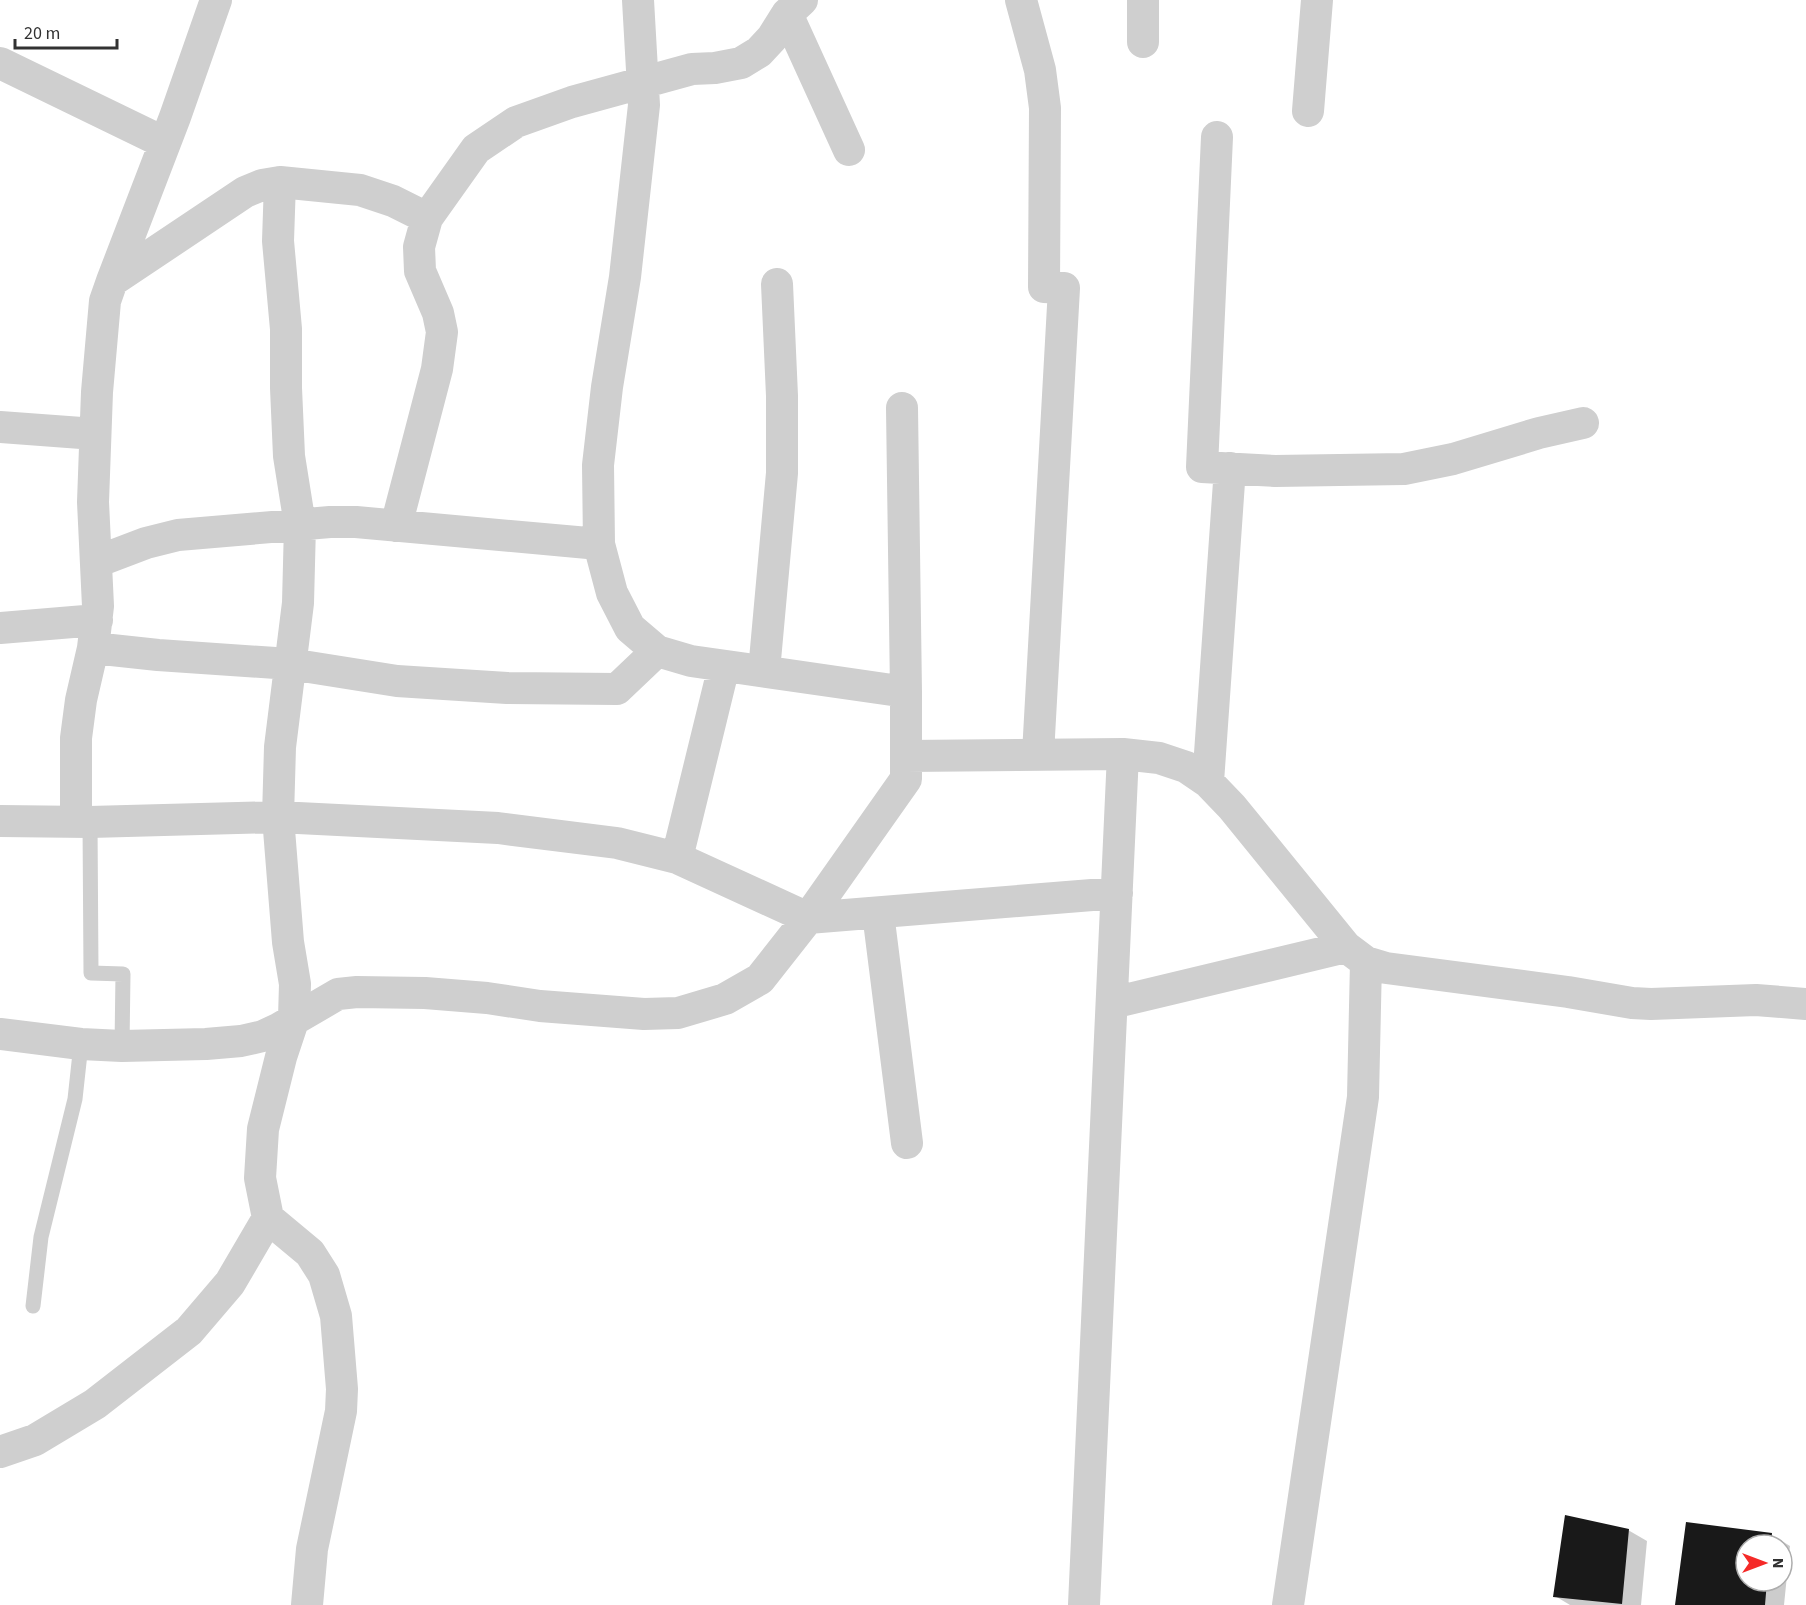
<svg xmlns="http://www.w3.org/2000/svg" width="1806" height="1605" font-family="'Source Sans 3',sans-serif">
  <rect width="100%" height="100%" fill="#fff"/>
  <path fill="#0003" fill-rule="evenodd" d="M1687 1524 1772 1535 1790 1546 1784 1605H1676ZM1746 1545H1782V1581H1746Z
    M1628 1530 1647 1541 1641 1605H1570L1555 1596Z"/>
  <path fill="#191919" d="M1565 1515 1629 1529 1622 1604 1553 1597Z
    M1686 1522 1772 1533 1771 1545H1746V1581H1767L1765 1605H1675Z"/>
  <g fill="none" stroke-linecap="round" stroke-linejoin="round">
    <path stroke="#cfcfcf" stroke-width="15" d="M90 822 91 973 123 974 122 1046
      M33 1306 41 1237 75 1099 81 1044"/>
    <path stroke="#cfcfcf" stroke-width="32" d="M1021 0 1040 70 1045 108 1044 287 1064 288 1038 754
      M1143 0V42
      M787 14 849 150
      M0 63 165 143
      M1308 111 1317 0
      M1217 137 1202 467 1275 471 1404 469 1453 459 1539 433 1583 423
      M280 182 278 241 286 329V388L289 456 300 525 298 603 280 747 278 817 288 942 295 984 294 1018 281 1057 263 1129 260 1178 268 1218 310 1253 324 1275 336 1316 342 1389 341 1411 312 1549 307 1605
      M112 281 175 117 216 0
      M902 408 906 692
      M0 427 95 434
      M396 526 437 369 442 332 438 313 420 271 419 247 427 218
      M96 562 146 543 178 535 330 522H356L599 544
      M0 628 97 620
      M93 648 158 655 290 664 397 681 507 688 617 689 657 651
      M764 671 782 473V396L777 284
      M906 756 1123 754 1159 758 1186 767 1208 782 1232 807 1346 947 1366 962 1386 968 1568 992 1632 1003 1651 1004 1756 1000 1806 1004
      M1208 782 1230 468
      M0 821 90 822 278 817 498 828 617 843 677 858 808 918 1117 893
      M76 822V738L81 700 93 648 98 606 93 502 97 392 105 301 112 281 245 192 262 185 280 182 360 190 393 201 427 218 476 149 516 122 572 102 692 69 715 68 741 63 759 52 772 38 787 14 802 0
      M677 858 724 666
      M878 913 907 1143
      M1112 1003 1346 947
      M0 1034 81 1044 122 1046 206 1044 241 1041 263 1036 278 1029 338 994 357 992 425 993 487 998 540 1006 644 1014 678 1013 725 999 760 979 808 918 906 779V692L691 661 657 651 630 628 612 593 599 544 598 465 607 387 625 277 644 105 638 0
      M0 1452 35 1440 95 1404 189 1331 230 1283 268 1218
      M1084 1605 1123 754
      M1288 1605 1363 1097 1366 962"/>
  </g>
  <g transform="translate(1764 1563) rotate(90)"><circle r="28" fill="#ffffff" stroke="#adadad" stroke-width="1.5"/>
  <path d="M0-4.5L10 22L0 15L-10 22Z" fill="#f52a28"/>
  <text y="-9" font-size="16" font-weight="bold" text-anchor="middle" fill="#323232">N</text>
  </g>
  <path d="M15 39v9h102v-9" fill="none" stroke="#323232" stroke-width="3"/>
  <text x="24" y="39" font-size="18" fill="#323232" stroke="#ffffff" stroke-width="4.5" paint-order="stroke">20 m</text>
</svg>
